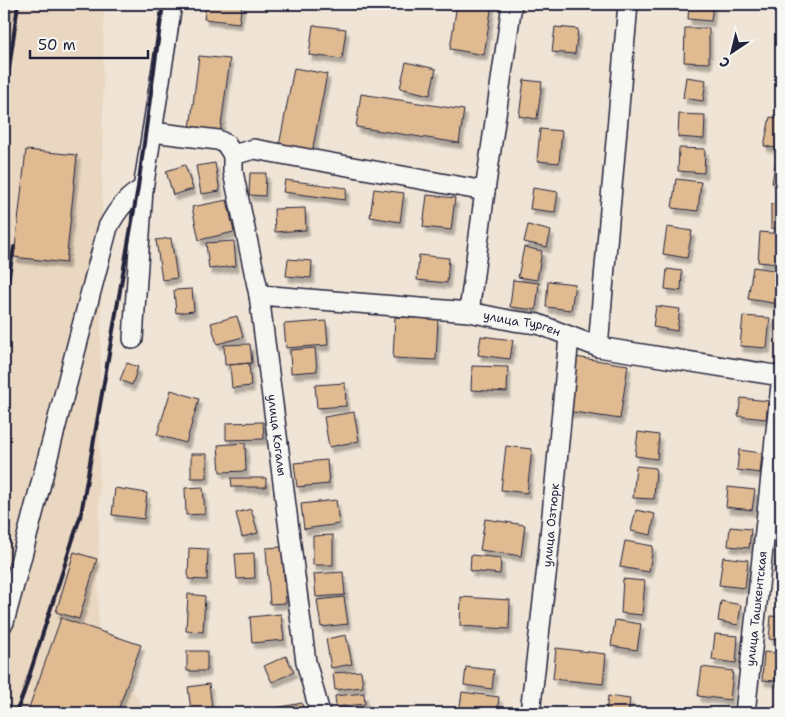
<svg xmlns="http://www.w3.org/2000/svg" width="785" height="717" font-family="'Shantell Sans',sans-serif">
  <defs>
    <filter id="shadow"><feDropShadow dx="3" dy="5.5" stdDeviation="1" flood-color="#0004"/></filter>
  </defs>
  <rect width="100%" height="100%" fill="#efe4d5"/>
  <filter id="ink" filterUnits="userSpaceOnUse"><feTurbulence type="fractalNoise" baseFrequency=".02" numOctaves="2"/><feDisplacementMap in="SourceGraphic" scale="10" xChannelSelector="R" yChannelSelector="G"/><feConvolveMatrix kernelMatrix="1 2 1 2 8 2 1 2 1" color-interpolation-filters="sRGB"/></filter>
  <g filter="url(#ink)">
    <path fill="#ead7c1" d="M4 4H104L98 641 148 713H4Z"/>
    <path fill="#e0ba91" stroke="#22223b" filter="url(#shadow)" d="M4 4H9L4 44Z
      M206 4H242L239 23 204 19Z
      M453 4H492L484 55 450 49 457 4Z
      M689 4H713L711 21 688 19Z
      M313 25 346 29 342 59 309 55Z
      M555 27 578 29 575 54 552 52Z
      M685 28H709V63L684 62Z
      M199 56 230 59 220 133 190 129Z
      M406 62 436 69 430 95 400 88Z
      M294 68 327 74 312 152 279 146Z
      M686 77 706 80 703 101 683 98Z
      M524 80 542 82 537 119 519 116Z
      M361 94 464 110 459 143 356 127Z
      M679 114 705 115 704 139 678 137Z
      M770 117 781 119V149L764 146Z
      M540 129 562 131 559 163 537 161Z
      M679 148 705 149 704 173 678 171Z
      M26 150 77 155 66 263 14 257Z
      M215 163 220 191 201 194 196 166Z
      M185 165 193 189 173 195 166 171Z
      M775 165 781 166V185L772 183Z
      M250 173H266L265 196 249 195Z
      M676 179 701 182 698 211 672 208Z
      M285 180 347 188 345 200 283 192Z
      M533 188 558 192 555 212 530 209Z
      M374 189 404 193 400 222 370 217Z
      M427 195 455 198 451 230 423 227Z
      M227 200 234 232 199 240 192 207Z
      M781 203V228H771V204Z
      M305 208 306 230 275 232 274 209Z
      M528 225 551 231 547 247 524 242Z
      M667 227 692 231 687 258 663 254Z
      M760 232 781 234V264L758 262Z
      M171 238 177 278 162 280 156 240Z
      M234 241 236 266 209 269 206 243Z
      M524 247 542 251 537 280 518 277Z
      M419 255 449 258 447 283 417 280Z
      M288 259 312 261 311 278 286 276Z
      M753 267 781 271 779 304 748 299Z
      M667 269 682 271 681 291 665 289Z
      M513 280 539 283 536 310 510 307Z
      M548 281 575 284 571 310 546 307Z
      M192 289 194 311 176 313 174 290Z
      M656 306 680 309 677 331 653 327Z
      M237 316 243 337 217 344 211 323Z
      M743 316 770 318 767 348 740 346Z
      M395 317 438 319 436 360 393 358Z
      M326 321 328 345 286 348 284 324Z
      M481 336 513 340 510 359 478 355Z
      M250 344 252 363 225 365 224 345Z
      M315 348 317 371 291 373 290 350Z
      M575 357 628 365 620 419 567 411Z
      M127 363 138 367 132 385 120 380Z
      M249 363 251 386 232 388 230 365Z
      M472 366 508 367 507 392 471 390Z
      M345 383 346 406 317 408 315 385Z
      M171 390 199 399 186 443 157 435Z
      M741 398 768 401 766 419 738 416Z
      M354 412 359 441 329 447 324 417Z
      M263 422 264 439 226 440V423Z
      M638 432 659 435 657 459 635 456Z
      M245 443 246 471 220 472 218 445Z
      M506 446 532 449 527 493 501 490Z
      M739 450 762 453 760 473 737 470Z
      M191 454H207V478H191Z
      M327 460 329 484 297 487 294 463Z
      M636 466 656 468 654 499 633 498Z
      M231 478H266V487H232Z
      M203 487 205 514 186 515 185 488Z
      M728 487 755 490 752 510 726 507Z
      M115 488 147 493 144 519 112 515Z
      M336 500 339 524 304 529 301 504Z
      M251 509 258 533 242 537 236 513Z
      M636 510 655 514 651 535 631 531Z
      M775 512H781V541H775Z
      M485 519 525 525 521 556 480 550Z
      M730 527 751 529 749 548 728 546Z
      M333 535V565H313V536Z
      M625 541 653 546 649 572 620 567Z
      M282 547 286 603 270 604 266 548Z
      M189 548 208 549 207 580 188 579Z
      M74 552 97 559 79 619 56 612Z
      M776 552H781V576L774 575Z
      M254 553 255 578 237 579 235 554Z
      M471 555 501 558 500 574 470 571Z
      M723 557 748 560 745 588 719 585Z
      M343 572 345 595 316 597 314 574Z
      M623 579 645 581 642 615 621 613Z
      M188 594 205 596 203 632 186 631Z
      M344 597 348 624 321 627 317 600Z
      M461 597 510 600 509 629 460 626Z
      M721 601 741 605 738 625 718 621Z
      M281 614 284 640 252 643 250 617Z
      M771 616 781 617V640L769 639Z
      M61 618 141 645 117 713H27Z
      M615 620 641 624 637 650 611 646Z
      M715 634 738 636 736 663 712 660Z
      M346 635 352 664 331 668 326 639Z
      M556 648 606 654 603 684 553 679Z
      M187 651H207V671H187Z
      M764 652 778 653 775 681 762 680Z
      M286 656 294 672 272 682 264 666Z
      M466 667 494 670 492 689 464 685Z
      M702 667 733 671 730 700 698 696Z
      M361 671 363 687 335 690 333 673Z
      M209 684 212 708 191 711 188 687Z
      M462 692 499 697 497 713H459Z
      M364 693 365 704 336 707 335 696Z
      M608 696 630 699 628 713H606Z
      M302 703 304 713H271V709Z"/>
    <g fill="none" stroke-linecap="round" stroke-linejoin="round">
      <defs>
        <g id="minor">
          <path d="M152 132 218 140 226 144 233 155"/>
          <path id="s1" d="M233 155V172L259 295 306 662 320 713"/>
          <path d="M233 155 254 149 485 191"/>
          <path id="s2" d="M259 295 469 312 514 321 538 324 598 347 781 376"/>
          <path d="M469 312 485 191 512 4"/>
          <path d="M133 339 143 189 172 4"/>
          <path d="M598 347 628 4"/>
          <path d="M4 622C40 491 73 358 108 227 116 212 127 196 143 189"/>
          <path id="s3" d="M530 713 547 567 569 337"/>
          <path id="s4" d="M745 713 781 385"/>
        </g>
      </defs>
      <use href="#minor" stroke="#22223b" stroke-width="22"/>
      <use href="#minor" stroke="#f6f6f2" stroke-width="19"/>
      <path stroke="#22223b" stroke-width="4" d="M4 105 18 4
        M4 303 14 247
        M16 713 24 692 81 514 138 187 163 4"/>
    </g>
  </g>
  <g text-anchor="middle" stroke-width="4.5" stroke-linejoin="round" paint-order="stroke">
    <g font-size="12" fill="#22223b" stroke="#f6f6f2">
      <text dy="4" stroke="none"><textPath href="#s2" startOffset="265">улица Турген</textPath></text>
      <text dy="4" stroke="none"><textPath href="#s1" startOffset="284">улица Когалы</textPath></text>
      <text dy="4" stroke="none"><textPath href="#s3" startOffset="189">улица Озтюрк</textPath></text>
      <text dy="4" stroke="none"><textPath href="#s4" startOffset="105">улица Ташкентская</textPath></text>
    </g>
  </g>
  <rect width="785" height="717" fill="none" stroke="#f6f6f2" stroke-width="20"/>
  <rect x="10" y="10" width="765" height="697" fill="none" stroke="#22223b" stroke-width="2" filter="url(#ink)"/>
  <g transform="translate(732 52) rotate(215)" stroke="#f6f6f2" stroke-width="4" paint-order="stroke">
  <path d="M0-4L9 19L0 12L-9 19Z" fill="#22223b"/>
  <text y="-8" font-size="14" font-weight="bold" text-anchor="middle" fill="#22223b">С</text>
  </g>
  <path d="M30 50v8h118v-8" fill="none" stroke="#22223b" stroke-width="2.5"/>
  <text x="38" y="50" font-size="15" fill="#22223b" stroke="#f6f6f2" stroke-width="4" paint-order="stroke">50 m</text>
</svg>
